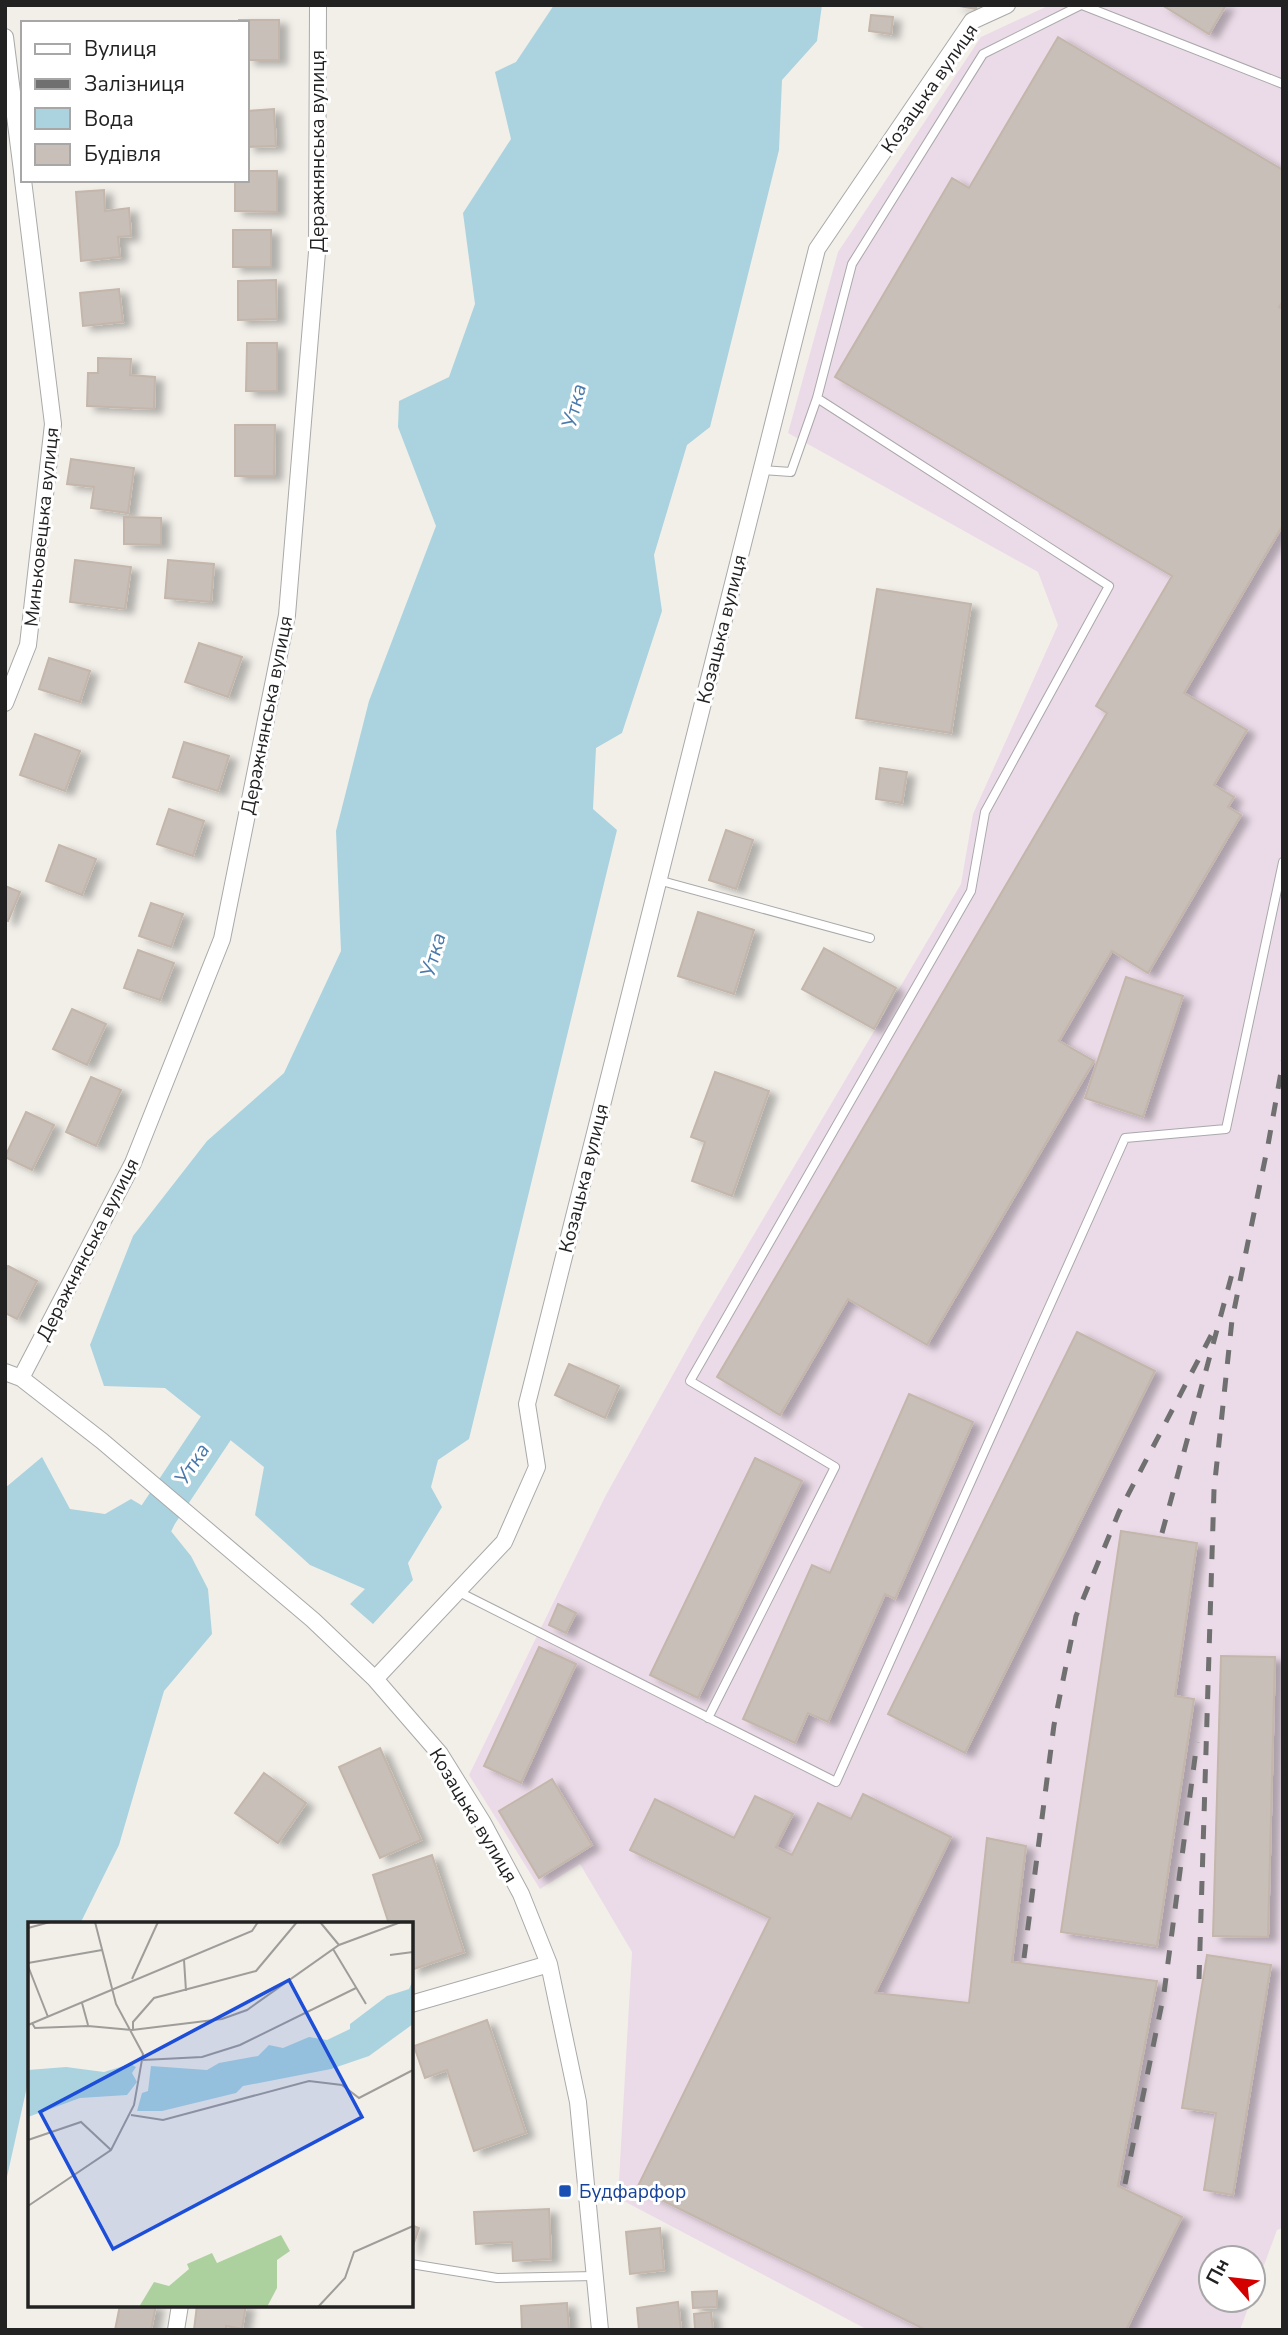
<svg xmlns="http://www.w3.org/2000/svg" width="1288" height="2335" font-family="'Nunito Sans',sans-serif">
  <defs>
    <filter id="shadow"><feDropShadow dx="8" dy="4.5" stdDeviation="3.5" flood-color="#0004"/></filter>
  </defs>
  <rect width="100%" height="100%" fill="#f2efe9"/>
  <path fill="#ebdbe8" d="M1050 5H1283V2228L1277 2230 1253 2295V2258H1211V2300H1251L1240 2330H868L618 2198 632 1952 580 1864 540 1889 469 1775 606 1495 701 1324 961 884 973 814 1058 625 1038 572 788 433 838 252 981 37Z"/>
  <path fill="#aad3df" d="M554 5H822L817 41 782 80 779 150 710 427 687 445 654 555 662 611 622 733 596 748 593 809 617 830 469 1439 438 1460 431 1487 442 1507 408 1563 413 1580 373 1624 350 1604 365 1589 310 1565 255 1515 264 1467 165 1388 104 1386 90 1345 133 1236 207 1141 284 1073 341 951 336 831 369 701 436 526 398 427 399 401 449 377 475 304 463 213 511 139 495 72 516 62Z
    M42 1457 70 1509 105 1514 131 1499 158 1515 191 1556 208 1589 212 1634 164 1691 119 1845 80 1924H30V2073L5 2186V1488Z"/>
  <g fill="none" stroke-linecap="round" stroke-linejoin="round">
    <path stroke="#aad3df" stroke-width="38" d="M136 1561 158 1515 244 1386"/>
  </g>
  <path fill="#c7bfb8" stroke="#c4b6ab" stroke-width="2" filter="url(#shadow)" d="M954 5H976V9Z
    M1162 5H1226L1209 34Z
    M871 15 893 17 891 34 869 31Z
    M239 20H279V60H247V23H239Z
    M1058 37 1283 170V301L1279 307 1283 309V525L1184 693 1247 730 1214 785 1234 797 1228 807 1241 815 1148 973 1112 951 1059 1041 1094 1061 927 1345 848 1299 780 1415 717 1377 1107 713 1096 706 1172 576 835 377 952 178 969 188Z
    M274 109 276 146 247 147V111Z
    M247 171H277V212L235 211V180H247Z
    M104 190 105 211 129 208 131 236 118 237 120 257 81 261 76 192Z
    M233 230H271V267H233Z
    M276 280 277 319 238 320V281Z
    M119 289 123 322 83 326 80 293Z
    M247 343H277V391H246Z
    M98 358 131 359 130 375 155 377 154 409 87 406 88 373H98Z
    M235 425H275L274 476H235Z
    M71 459 134 468 128 513 91 508 94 487 67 484Z
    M124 517 161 518V545L124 544Z
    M75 560 131 567 125 609 70 602Z
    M168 560 214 564 211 602 165 598Z
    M877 589 971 604 951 733 856 718Z
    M199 643 242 657 228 697 185 682Z
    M49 658 90 671 80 702 39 689Z
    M35 734 80 751 65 791 20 775Z
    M184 742 229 756 218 791 173 777Z
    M880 768 907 772 902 803 876 799Z
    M169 809 204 821 193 856 157 844Z
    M726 830 753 840 736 889 709 880Z
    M59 845 96 859 82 895 46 881Z
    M5 886 20 892 8 921 5 920Z
    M151 903 183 914 171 947 139 936Z
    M698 912 754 930 734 994 678 976Z
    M824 948 896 988 874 1029 802 989Z
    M138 950 174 963 160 1000 124 988Z
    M1126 977 1183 996 1143 1117 1085 1098Z
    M72 1009 106 1024 87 1065 53 1049Z
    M715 1072 769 1091 732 1196 692 1181 705 1142 691 1137Z
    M91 1077 121 1090 96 1146 66 1132Z
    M26 1112 54 1125 32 1170 5 1157Z
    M8 1266 37 1281 17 1319 5 1313V1271Z
    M1077 1332 1155 1371 965 1753 888 1714Z
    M569 1364 619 1386 605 1418 555 1395Z
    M909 1394 973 1422 895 1599 885 1594 828 1722 808 1713 795 1743 743 1719 812 1565 830 1573Z
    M755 1458 802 1481 698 1698 650 1675Z
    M1121 1531 1197 1543 1175 1696 1194 1699 1157 1946 1061 1932Z
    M558 1604 576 1613 566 1633 549 1625Z
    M539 1647 576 1664 521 1783 484 1766Z
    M1221 1656 1275 1657 1268 1937 1213 1936Z
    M380 1748 421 1840 380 1858 339 1767Z
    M264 1773 306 1803 278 1843 235 1813Z
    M552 1779 592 1845 539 1878 499 1811Z
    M863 1794 951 1837 875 1993 969 2003 987 1838 1026 1846 1012 1962 1157 1981 1118 2186 1182 2217 1126 2330H926L637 2188 770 1918 630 1850 655 1799 734 1838 755 1796 793 1814 776 1847 792 1855 818 1803 851 1819Z
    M432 1855 464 1952 411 1970V1924H389L373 1875Z
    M1207 1955 1271 1965 1233 2195 1204 2190 1216 2113 1182 2108Z
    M487 2020 526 2133 474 2151 447 2070 425 2078 414 2046Z
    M549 2209 551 2259 513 2261 512 2242 476 2244 474 2212Z
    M411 2225 419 2228 411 2252Z
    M660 2228 664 2270 630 2274 626 2232Z
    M717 2291V2307L693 2308 692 2292Z
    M678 2302 681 2330H639L637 2308Z
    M567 2303 569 2330H522L521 2306Z
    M120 2305H156L151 2330H115Z
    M197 2305H246L242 2329 226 2326V2330H194Z
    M711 2312 713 2330H695L694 2314Z"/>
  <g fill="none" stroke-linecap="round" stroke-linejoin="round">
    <defs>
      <path id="lane" d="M1082 5 1283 84
        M761 470 791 472 817 398 852 264 983 54 1081 5
        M658 880 870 938
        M457 1591 836 1782 1125 1138 1226 1129 1283 862
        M708 1718 835 1467 690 1381 971 891 985 812 1109 586 817 398
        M411 2264 497 2278 595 2276"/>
      <path id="street" d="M5 37 23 179
        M5 703 28 645 53 424 23 180
        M5 1372 21 1378 102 1441 313 1620 375 1679 440 1754 483 1823 521 1894 549 1964 578 2102 600 2330
        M21 1378 133 1163 222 939 287 615 317 252 318 5
        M375 1679 504 1542 537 1467 527 1404 817 249 972 21 1007 5
        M411 2004 549 1964
        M176 2330 180 2305"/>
    </defs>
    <use href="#lane" stroke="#a9a9a9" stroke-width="10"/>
    <use href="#street" stroke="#a9a9a9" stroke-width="18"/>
    <use href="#lane" stroke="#fff" stroke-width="8"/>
    <use href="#street" stroke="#fff" stroke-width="16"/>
    <path stroke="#707070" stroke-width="5" stroke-dasharray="14 14" stroke-linecap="butt" d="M1162 1533 1235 1263
      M1024 1958 1054 1725 1076 1616 1119 1512 1216 1326
      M1199 1979 1214 1490 1232 1320 1268 1145 1283 1061
      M1125 2184 1164 1993 1197 1742"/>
  </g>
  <rect fill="#1a4fb4" stroke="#fff" stroke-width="2.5" x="558" y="2184" width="14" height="14" rx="3.5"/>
  <g text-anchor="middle" stroke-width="6" stroke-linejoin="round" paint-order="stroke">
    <g font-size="19" fill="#222" stroke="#fff">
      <text transform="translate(929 88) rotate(-55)" y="7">Козацька вулиця</text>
      <text transform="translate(317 151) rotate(-90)" y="7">Деражнянська вулиця</text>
      <text transform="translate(41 527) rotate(-84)" y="7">Миньковецька вулиця</text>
      <text transform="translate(721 629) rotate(-76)" y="7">Козацька вулиця</text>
      <text transform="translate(266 715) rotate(-79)" y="7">Деражнянська вулиця</text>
      <text transform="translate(583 1178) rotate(-76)" y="7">Козацька вулиця</text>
      <text transform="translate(87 1249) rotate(-63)" y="7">Деражнянська вулиця</text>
      <text transform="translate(474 1815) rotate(59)" y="7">Козацька вулиця</text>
    </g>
    <g font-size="19" fill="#164399" stroke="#fff" text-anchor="start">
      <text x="579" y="2198">Будфарфор</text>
    </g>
    <g font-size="21" font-style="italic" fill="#4a7aab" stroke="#fff">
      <text transform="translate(574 406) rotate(-76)" y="7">Утка</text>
      <text transform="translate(433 955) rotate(-74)" y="7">Утка</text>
      <text transform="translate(192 1464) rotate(-56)" y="7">Утка</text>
    </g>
  </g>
  <g transform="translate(28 1922)">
    <rect width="385" height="385" fill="#f2efe9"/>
    <path d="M253 313 262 329 249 338V366L239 385H111L126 360 141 364 161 347 159 342 184 331 189 341Z" fill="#add19e"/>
    <path d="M385 58V102L341 134 303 147 215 164 208 171 134 189H109L114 171 120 169 123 144 179 148 191 141 230 134 241 123 255 126 281 115 299 118 322 107V102L359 74 381 67ZM102 142 108 145 104 151 109 160 99 173 52 176 0 195V148L38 145 76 150Z" fill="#aad3df"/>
    <path fill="none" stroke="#9f9d99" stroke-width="2" d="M292 0 311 23M0 6 22 0M305 27 338 82M362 33 385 30M156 38 158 69M0 41 74 28M0 44 20 95M104 57 130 0M54 81 60 103M4 101 7 106 60 104 104 108 194 97 219 88 311 23 373 0M0 103 224 9 230 0M105 107V100L126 76 228 49 269 0M115 138 174 135 212 123 328 66M103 193 135 198 281 159 314 163 331 176 385 148M0 218 53 200 83 228M0 284 83 228 106 183 115 132 88 82 67 0M290 385 317 356 326 330 385 304"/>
    <path fill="#1d4ed8" fill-opacity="0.15" stroke="#1d4ed8" stroke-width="3.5" d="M261 58 334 195 85 327 12 190Z"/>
    <rect width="385" height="385" fill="none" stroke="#222" stroke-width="3.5"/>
  </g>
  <rect width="1288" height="2335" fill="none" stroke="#222222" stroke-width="14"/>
  <rect x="21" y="21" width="228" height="161" fill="#ffffff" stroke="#a7a7a7" stroke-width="2"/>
  <rect x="35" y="44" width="35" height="10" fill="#ffffff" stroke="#a7a7a7" stroke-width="2"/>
  <text x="84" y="56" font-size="21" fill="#222222">Вулиця</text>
  <rect x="35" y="79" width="35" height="10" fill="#707070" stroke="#a7a7a7" stroke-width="2"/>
  <text x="84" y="91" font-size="21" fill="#222222">Залізниця</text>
  <rect x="35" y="108" width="35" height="21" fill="#aad3df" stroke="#a7a7a7" stroke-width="2"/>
  <text x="84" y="126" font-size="21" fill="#222222">Вода</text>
  <rect x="35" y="144" width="35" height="21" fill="#c7bfb8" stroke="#a7a7a7" stroke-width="2"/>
  <text x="84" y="161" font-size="21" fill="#222222">Будівля</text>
  <g transform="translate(1232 2279) rotate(298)"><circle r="33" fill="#ffffff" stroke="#a7a7a7" stroke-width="2"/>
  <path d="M0-5L12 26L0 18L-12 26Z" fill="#d40000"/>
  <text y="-10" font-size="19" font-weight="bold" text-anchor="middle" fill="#222222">Пн</text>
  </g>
</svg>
